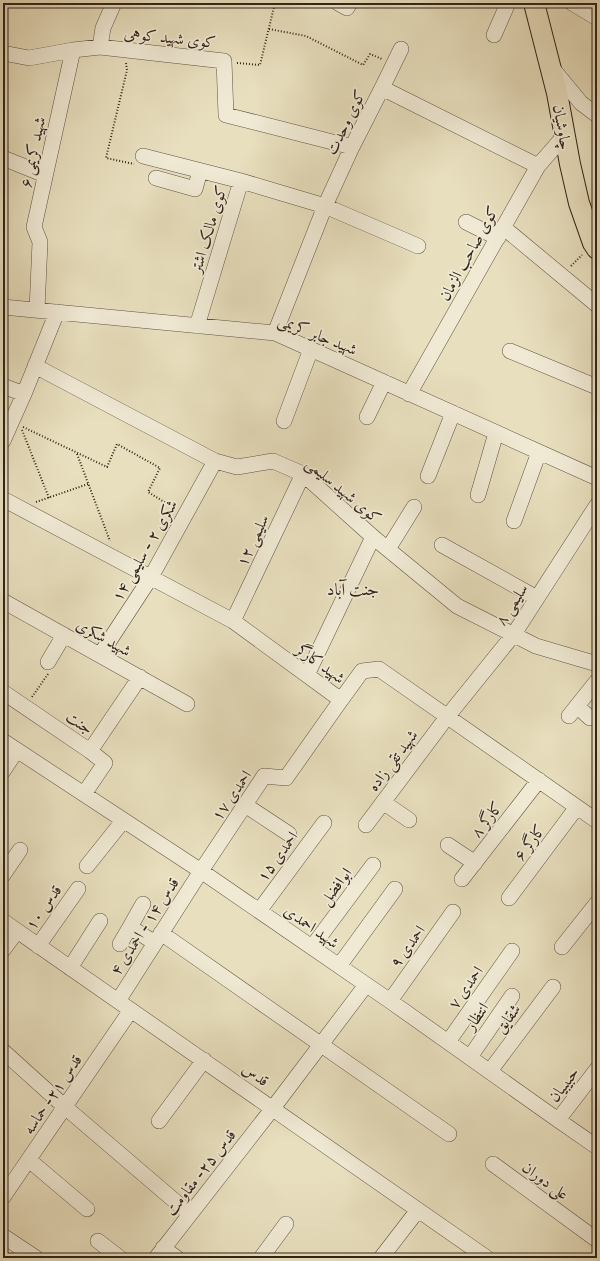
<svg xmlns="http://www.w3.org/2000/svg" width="600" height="1261" font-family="'IM FELL English',Amiri,serif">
  <rect width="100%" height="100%" fill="#e8dfbe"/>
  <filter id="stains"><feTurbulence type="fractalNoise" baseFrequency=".005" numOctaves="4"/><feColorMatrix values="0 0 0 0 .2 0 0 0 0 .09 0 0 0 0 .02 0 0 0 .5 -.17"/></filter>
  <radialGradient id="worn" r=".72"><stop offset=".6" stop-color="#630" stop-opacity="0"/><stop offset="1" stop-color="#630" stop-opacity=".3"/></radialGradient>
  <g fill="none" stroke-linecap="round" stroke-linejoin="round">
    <defs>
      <path id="minor" d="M338 3 347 8 350 3
        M572 3 597 18
        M494 35 508 3
        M100 47 103 28 114 3
        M3 53 29 58 73 50 100 47 224 61 226 115 352 147
        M553 69 581 103 597 115
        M382 88 401 49
        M143 156 241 181
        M3 158 45 175
        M156 178 195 189 200 171
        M466 222 498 238
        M503 227 597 305
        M3 307 275 333 597 478
        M37 310 40 242 34 227 73 50
        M197 326 241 181 325 206 418 246
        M275 333 325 206 352 147 382 88 538 166
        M510 351 597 387
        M35 366 215 461 237 467 273 461 303 474 373 537 457 606 536 646 597 664
        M3 386 24 394
        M409 394 538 166 565 135
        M367 417 384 382
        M284 421 311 349
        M3 441 24 394 57 312
        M428 476 453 413
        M478 495 496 433
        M3 499 233 621 341 700 362 671 379 669 597 821
        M514 521 539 452
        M442 545 537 598
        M388 549 414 507
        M3 601 187 704
        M233 621 303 474
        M100 655 151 577 215 461
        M48 662 64 635
        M307 675 373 537
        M3 692 90 751 105 763 84 794
        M578 707 590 718
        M569 716 597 681
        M3 741 201 871 390 1001 558 1120 597 1147
        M90 751 140 677
        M3 771 17 750
        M383 802 409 820
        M245 805 289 834
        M366 825 447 717 514 634 597 505
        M448 845 475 863
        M87 866 123 821
        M3 875 20 850
        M462 879 539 780
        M509 898 577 807
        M259 911 324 823
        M3 921 487 1258
        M130 927 143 904
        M161 933 449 1134
        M120 944 130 927 155 943
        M38 946 78 889
        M312 947 373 865
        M562 947 597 903
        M3 950 17 931
        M339 966 395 889
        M70 968 100 921
        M118 1001 201 871 264 776 286 778 341 700
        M390 1001 453 912
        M448 1042 512 951
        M3 1051 65 1107 190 1214
        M470 1057 512 996
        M490 1071 553 987
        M558 1120 597 1069
        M159 1121 204 1060
        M29 1160 87 1209
        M493 1164 597 1240
        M3 1197 131 1010
        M3 1236 36 1258
        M98 1241 120 1258
        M163 1248 177 1258
        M156 1258 273 1108 366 985
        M261 1258 286 1224
        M381 1258 418 1210"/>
      <path id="major" d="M534 3 557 93 570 164 579 203 593 243 597 249"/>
    </defs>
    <use href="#minor" stroke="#5f5343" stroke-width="16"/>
    <use href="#major" stroke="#31241a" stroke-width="22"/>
    <path stroke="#31241a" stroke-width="2" stroke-dasharray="1 2" stroke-linecap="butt" d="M269 29 306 36 363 65 370 54 382 59
      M126 63 127 70 106 158 134 164
      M237 63 260 65 275 3
      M571 266 582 255
      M23 427 107 467 117 444 160 468 148 492 174 508
      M22 430 49 498
      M77 454 110 541
      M36 502 88 484
      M32 697 48 674"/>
    <use href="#minor" stroke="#f0ead5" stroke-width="15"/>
    <use href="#major" stroke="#e8dfbe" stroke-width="20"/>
  </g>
  <g text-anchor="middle" stroke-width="3.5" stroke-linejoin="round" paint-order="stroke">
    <g font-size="16" fill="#31241a" stroke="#f0ead5">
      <text transform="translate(170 37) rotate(6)" y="6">کوی شهید کوهی</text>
      <text transform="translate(345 122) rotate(-64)" y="6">کوی وحدت</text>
      <text transform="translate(563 127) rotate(80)" y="6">چاوشیان</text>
      <text transform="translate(32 152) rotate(-78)" y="6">شهید کریمی ۶</text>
      <text transform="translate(208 229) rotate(-73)" y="6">کوی مالک اشتر</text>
      <text transform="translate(468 253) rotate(-61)" y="6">کوی صاحب الزمان</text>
      <text transform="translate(318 334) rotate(22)" y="6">شهید جابر کریمی</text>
      <text transform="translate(344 490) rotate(40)" y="6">کوی شهید سلیمی</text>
      <text transform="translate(252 540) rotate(-65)" y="6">سلیمی ۱۲</text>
      <text transform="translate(144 550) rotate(-60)" y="6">شکری ۲ - سلیمی ۱۴</text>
      <text transform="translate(511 604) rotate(-57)" y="6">سلیمی ۸</text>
      <text transform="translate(104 637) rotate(29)" y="6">شهید شکری</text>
      <text transform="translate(321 663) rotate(36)" y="6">شهید کارگر</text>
      <text transform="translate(80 722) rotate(34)" y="6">جنت</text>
      <text transform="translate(392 760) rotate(-53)" y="6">شهید تقی زاده</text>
      <text transform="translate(231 795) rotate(-55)" y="6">احمدی ۱۷</text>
      <text transform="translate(486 819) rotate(-52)" y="6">کارگر ۸</text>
      <text transform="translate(529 842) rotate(-53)" y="6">کارگر ۶</text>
      <text transform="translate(277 856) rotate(-54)" y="6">احمدی ۱۵</text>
      <text transform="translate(335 886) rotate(-53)" y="6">ابوافضل</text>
      <text transform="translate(43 907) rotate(-55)" y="6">قدس ۱۰</text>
      <text transform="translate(144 926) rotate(-57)" y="6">قدس ۱۴ - احمدی ۴</text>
      <text transform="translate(312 926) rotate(35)" y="6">شهید احمدی</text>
      <text transform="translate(407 946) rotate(-54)" y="6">احمدی ۹</text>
      <text transform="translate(465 987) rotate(-55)" y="6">احمدی ۷</text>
      <text transform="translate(476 1016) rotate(-55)" y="6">انتظار</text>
      <text transform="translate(507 1018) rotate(-53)" y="6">شقایق</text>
      <text transform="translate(256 1074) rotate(35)" y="6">قدس</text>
      <text transform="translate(563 1084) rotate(-53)" y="6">حبیبیان</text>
      <text transform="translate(52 1094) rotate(-56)" y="6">قدس ۲۱- حماسه</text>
      <text transform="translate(200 1172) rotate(-52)" y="6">قدس ۲۵- مقاومت</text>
      <text transform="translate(546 1180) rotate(36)" y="6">علی دوران</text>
    </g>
    <g font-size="17" fill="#31241a" stroke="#f0ead5">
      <text x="353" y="595">جنت آباد</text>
    </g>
  </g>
  <rect width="600" height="1261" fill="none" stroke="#e8dfbe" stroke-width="16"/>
  <rect x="4" y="4" width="592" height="1253" fill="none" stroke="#31241a" stroke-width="2"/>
  <rect x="8" y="8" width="584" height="1245" fill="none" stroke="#31241a"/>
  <rect width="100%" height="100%" filter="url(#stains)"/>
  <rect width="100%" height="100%" fill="url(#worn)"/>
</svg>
